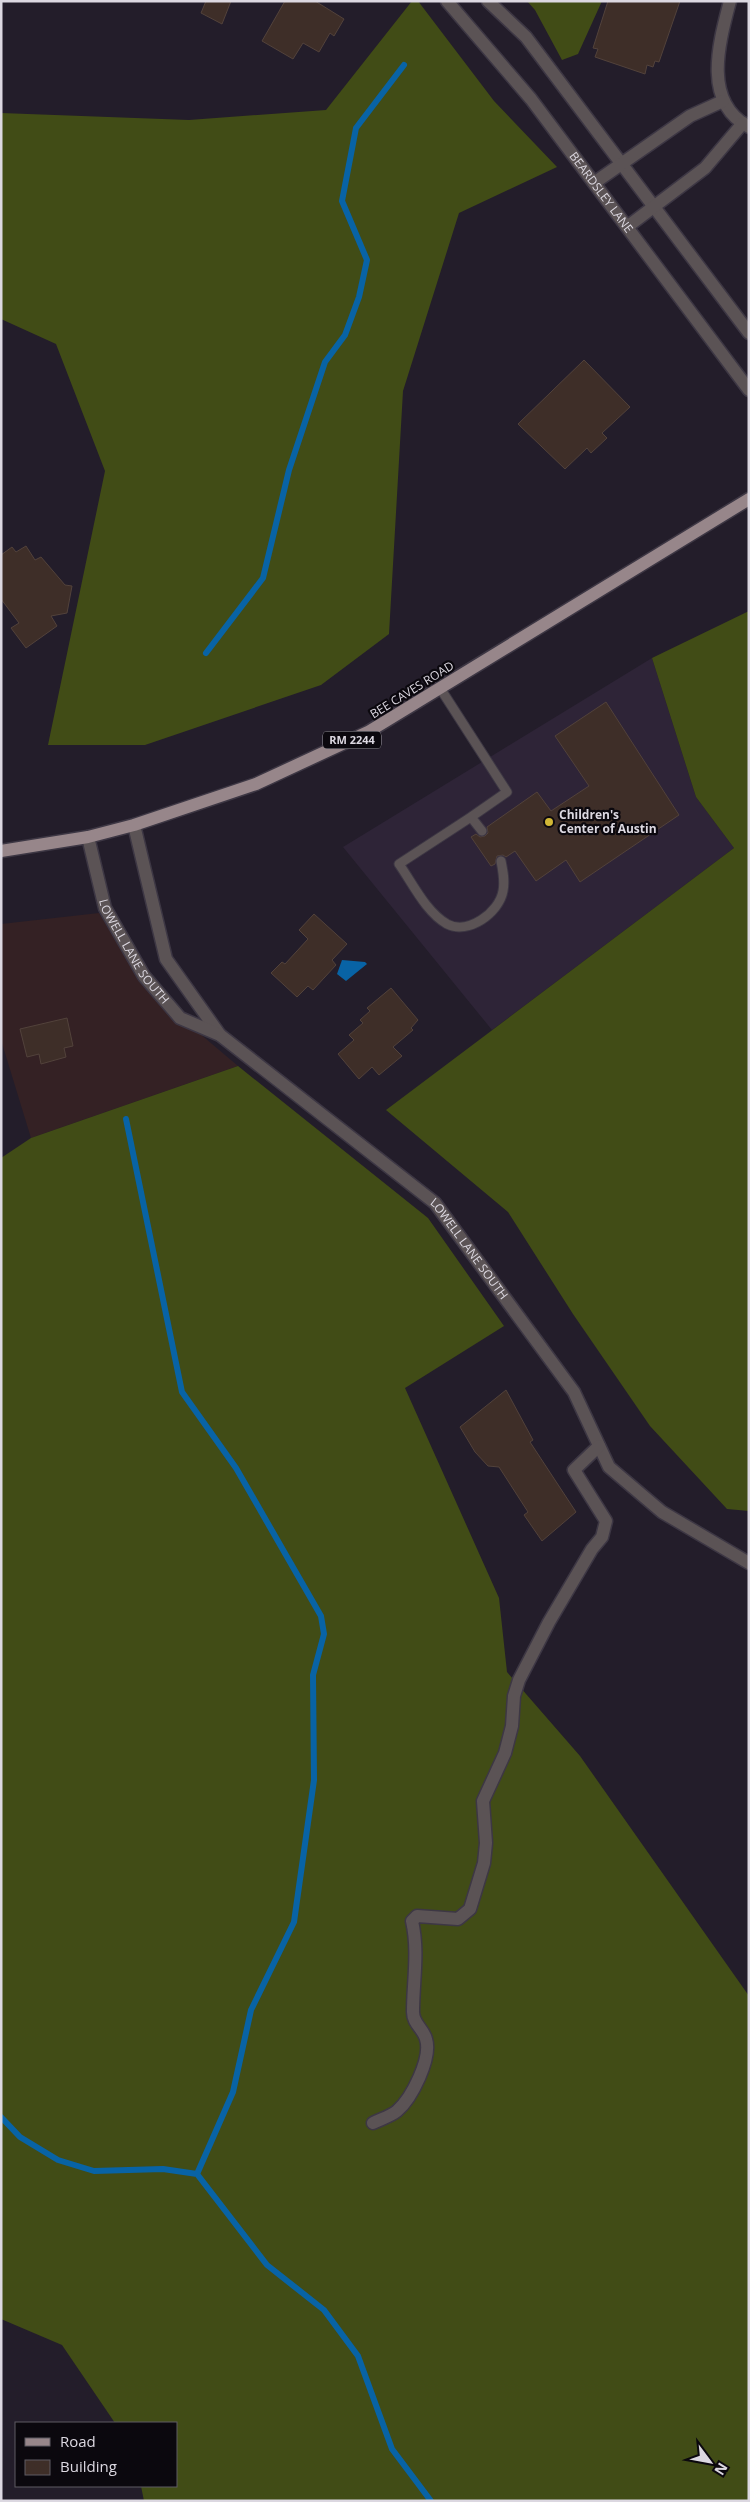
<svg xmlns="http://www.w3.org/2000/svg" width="750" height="2502" font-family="'Open Sans',sans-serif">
  <rect width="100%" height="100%" fill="#231d2a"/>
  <path fill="#342124" d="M99 913 147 989 238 1066 31 1138 1 1040V924Z"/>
  <path fill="#2e2437" d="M652 658 696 797 734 848 492 1030 343 847Z"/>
  <path fill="#414c16" d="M412 1H418L494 101 557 167 459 213 403 391 389 634 321 685 145 745H48L105 471 56 344 1 319V113L189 120 326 110Z
    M527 1H602L578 54 562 60 535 10Z
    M749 611V1511L727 1509 650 1426 573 1314 508 1212 386 1110 734 848 696 797 652 658Z
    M238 1066 428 1218 504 1326 405 1388 499 1598 507 1672 580 1756 749 1996V2501H144L141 2486H176V2423H115L62 2345 1 2319V1158L31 1138Z"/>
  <path fill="#0863a5" d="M342 960 365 962 367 964 346 981 337 974Z"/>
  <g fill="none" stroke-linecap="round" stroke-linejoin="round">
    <path stroke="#0863a5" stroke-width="6" d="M206 653 263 578 289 470 325 362 345 335 359 297 367 260 342 201 356 128 404 65
      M126 1119 182 1392 236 1468 321 1616 324 1634 313 1675 314 1780 294 1922 251 2010 233 2092 197 2174 267 2265 324 2310 358 2356 392 2449 431 2501
      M1 2117 20 2137 58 2160 94 2171 163 2169 197 2174"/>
  </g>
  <path fill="#3e2e28" stroke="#52423b" d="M206 1H231L222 24 201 13Z
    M285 1H315L344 19 334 36 330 33 319 52 303 43 293 59 262 41Z
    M608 1H680L659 62 655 61 653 67 647 65 645 74 595 57 598 49 593 48Z
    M584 360 630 407 602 433 607 438 591 453 587 448 565 469 518 424Z
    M26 546 35 560 41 557 65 585 72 586 67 613 51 616 57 626 26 648 11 628 19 623 1 599V555L12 547 16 552Z
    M606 702 679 815 580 882 566 860 536 881 515 851 506 857 503 855 497 856 495 864 491 866 471 837 476 834 480 837 485 836 488 833 487 827 537 792 551 811 589 786 555 736Z
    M314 914 347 944 332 960 336 965 313 990 308 986 297 997 271 973 282 962 285 964 308 939 299 930Z
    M391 988 418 1020 411 1028 413 1030 393 1047 402 1056 379 1075 372 1067 359 1079 338 1054 354 1040 349 1035 363 1023 360 1020 370 1011 367 1008Z
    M67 1018 73 1046 64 1048 66 1057 41 1064 39 1054 27 1057 20 1029Z
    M506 1390 533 1440 530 1442 576 1512 542 1541 524 1515 528 1512 499 1467 488 1466 475 1452 460 1427Z"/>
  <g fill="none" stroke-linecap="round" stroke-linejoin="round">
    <defs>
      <path id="service" d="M440 688 507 792 471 817
        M482 831 471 817 399 864C413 884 426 912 447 924 468 935 499 913 503 891 505 881 503 871 501 861"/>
      <g id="minor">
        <path id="s1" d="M447 1 531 99 749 390"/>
        <path d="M488 1 526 37 749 333"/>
        <path d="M730 1C719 43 702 102 749 127"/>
        <path d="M594 183 690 116 723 101"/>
        <path d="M627 227 705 168 743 123"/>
        <path d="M134 825 166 959 220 1035"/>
        <path id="s2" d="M88 837 105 908 144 976 180 1018 220 1035 435 1203 574 1392 609 1467 662 1512 749 1563"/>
        <path d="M373 2123C381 2119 391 2116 397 2111 412 2098 432 2058 426 2039 423 2028 413 2024 413 2012 413 1981 419 1952 412 1921L417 1916 458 1919 470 1909 484 1863 486 1843 483 1801 505 1753 512 1726 514 1696 519 1680 549 1622 592 1549 602 1537 606 1521 574 1470 599 1446"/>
      </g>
      <path id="primary" d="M1 851 88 837 134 825 256 784 368 732 749 499"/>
    </defs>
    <use href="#service" stroke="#3d3744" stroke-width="11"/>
    <use href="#minor" stroke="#3d3744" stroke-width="15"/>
    <use href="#primary" stroke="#3d3744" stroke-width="15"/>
    <use href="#service" stroke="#5b5355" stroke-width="9"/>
    <use href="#minor" stroke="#5b5355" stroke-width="12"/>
    <use href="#primary" stroke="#97868a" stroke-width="12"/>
  </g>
  <circle fill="#d1b736" stroke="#0b080e" stroke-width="2" cx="549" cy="822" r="5"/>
  <g text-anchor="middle" stroke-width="4.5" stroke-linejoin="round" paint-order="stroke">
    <rect fill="#0b080e" stroke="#9d9aa2" stroke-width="1" x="323" y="731.5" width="58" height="17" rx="4"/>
    <g font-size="11" font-weight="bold" fill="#dcd8e1">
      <text x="352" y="744">RM 2244</text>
    </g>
    <g font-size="12" fill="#dcd8e1" stroke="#0b080e">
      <text dy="4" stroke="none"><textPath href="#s1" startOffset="246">BEARDSLEY LANE</textPath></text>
      <text transform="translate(412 690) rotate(-32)" y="4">BEE CAVES ROAD</text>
      <text dy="4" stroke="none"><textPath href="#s2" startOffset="125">LOWELL LANE SOUTH</textPath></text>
      <text dy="4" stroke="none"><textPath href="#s2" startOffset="580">LOWELL LANE SOUTH</textPath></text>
    </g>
    <g font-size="12" font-weight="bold" fill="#dcd8e1" stroke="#0b080e" text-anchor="start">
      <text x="559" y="819">Children's<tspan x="559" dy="14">Center of Austin</tspan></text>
    </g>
  </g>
  <rect width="750" height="2502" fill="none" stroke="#dcd8e1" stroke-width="5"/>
  <rect x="15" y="2422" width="162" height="65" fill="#0b080e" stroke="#5f5b62"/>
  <rect x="25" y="2438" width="25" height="8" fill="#97868a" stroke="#5f5b62"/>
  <text x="60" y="2447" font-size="15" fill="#dcd8e1">Road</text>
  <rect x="25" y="2460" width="25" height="15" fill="#3e2e28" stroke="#5f5b62"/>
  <text x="60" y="2472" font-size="15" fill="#dcd8e1">Building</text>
  <g transform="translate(710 2462) rotate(122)" stroke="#0b080e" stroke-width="4" paint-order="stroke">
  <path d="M0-4L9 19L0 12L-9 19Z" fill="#dcd8e1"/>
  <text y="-8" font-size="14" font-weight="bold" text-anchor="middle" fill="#dcd8e1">N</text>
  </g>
</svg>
